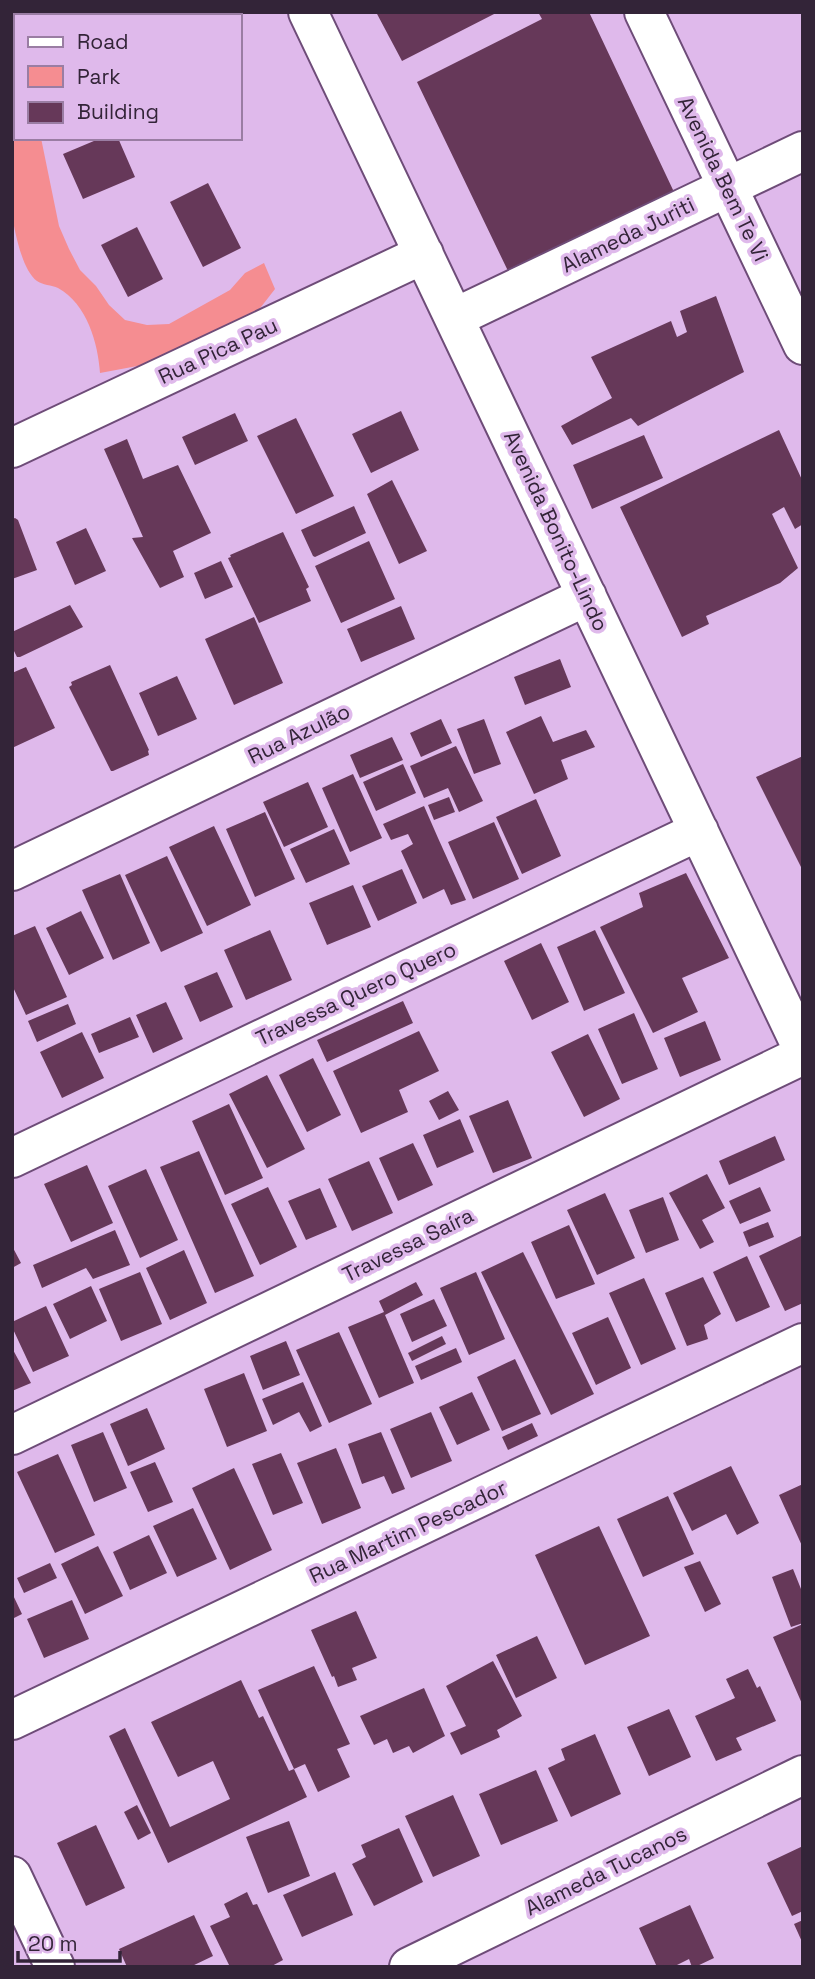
<svg xmlns="http://www.w3.org/2000/svg" width="815" height="1979" font-family="'Space Grotesk',sans-serif">
  <rect width="100%" height="100%" fill="#dfb9eb"/>
  <path fill="#f58d91" d="M12 42H16V138H41L59 226 69 249 80 270 96 286 109 305 125 320 147 325 169 324 230 290 245 273 264 263 275 289 261 307 243 323 148 364 100 373C98 343 87 304 58 288 52 285 42 285 37 281 22 270 15 232 12 215Z"/>
  <path fill="#663859" d="M144 12H238L239 16H146Z
    M376 12H498L402 61Z
    M538 12H589L674 192 508 271 417 82 542 19Z
    M101 138H118L135 177 83 199 63 154Z
    M208 183 241 248 203 267 170 202Z
    M137 227 163 279 128 297 101 245Z
    M716 296 744 372 638 426 631 418 572 445 561 426 612 398 591 357 671 321 677 337 687 332 680 311Z
    M401 411 419 450 371 473 352 434Z
    M235 413 248 441 195 465 182 437Z
    M296 418 334 496 296 514 257 436Z
    M779 430 803 482V524L795 529 784 507 772 514 798 568 780 583 706 616 709 624 682 637 620 507Z
    M644 435 663 478 592 509 573 465Z
    M127 439 143 479 178 465 211 533 173 551 184 577 160 588 132 538 143 537 104 449Z
    M392 480 427 551 399 564 367 494Z
    M354 506 366 533 315 557 313 556 301 530Z
    M15 518 18 520 37 570 12 579V519Z
    M86 528 106 571 75 585 56 542Z
    M283 532 309 587 306 589 311 601 259 623 228 558 231 557 230 555Z
    M369 541 395 599 341 623 315 566Z
    M221 561 233 587 205 599 194 573Z
    M70 605 83 627 20 657H17L12 647V632Z
    M401 606 415 639 361 662 347 629Z
    M254 617 283 683 234 705 205 639Z
    M560 659 571 687 525 705 514 677Z
    M110 665 149 750 148 751 149 755 113 771H111L69 687 72 685 71 682Z
    M26 667 55 728 12 748V673Z
    M177 676 197 719 158 736 139 693Z
    M541 716 553 742 586 730 595 747 561 760 568 779 534 794 506 732Z
    M441 719 452 743 421 757 410 733Z
    M484 719 501 764 474 774 457 729Z
    M392 737 403 760 360 778 350 755Z
    M456 746 483 801 459 812 448 788 424 798 410 766Z
    M803 756V871L756 777Z
    M403 764 416 793 376 811 363 782Z
    M353 774 382 838 350 852 322 788Z
    M308 782 328 827 284 847 263 802Z
    M449 797 455 812 434 820 428 805Z
    M536 799 561 856 522 874 496 817Z
    M424 806 438 838 466 900 451 905 444 889 423 899 401 851 413 844 408 834 391 840 383 824Z
    M265 812 295 879 255 897 226 829Z
    M494 822 519 879 473 899 448 842Z
    M214 826 251 905 207 926 169 847Z
    M334 829 350 864 306 883 290 849Z
    M167 856 203 933 161 952 125 875Z
    M402 869 417 903 378 921 362 886Z
    M686 873 729 958 682 978 698 1012 653 1033 600 927 643 907 639 893Z
    M120 874 150 943 113 960 82 890Z
    M353 885 371 927 327 945 309 903Z
    M81 911 104 958 69 975 46 928Z
    M35 926 67 997 26 1015 12 985V936Z
    M270 930 292 980 246 1000 224 950Z
    M595 930 625 993 584 1011 557 947Z
    M541 943 569 1002 532 1020 504 961Z
    M217 972 233 1007 200 1022 184 986Z
    M403 1001 413 1023 327 1062 317 1040Z
    M166 1002 183 1039 153 1053 136 1015Z
    M68 1004 76 1024 37 1042 28 1021Z
    M634 1013 658 1069 622 1084 598 1029Z
    M130 1017 139 1037 99 1053 91 1034Z
    M705 1021 721 1060 680 1077 664 1038Z
    M419 1031 439 1071 399 1090 408 1112 361 1133 333 1071Z
    M82 1032 104 1078 62 1098 40 1052Z
    M588 1034 620 1099 584 1117 551 1052Z
    M313 1058 341 1115 307 1132 279 1075Z
    M267 1075 305 1149 267 1168 229 1094Z
    M448 1091 459 1110 439 1120 429 1101Z
    M508 1100 532 1158 493 1173 469 1116Z
    M229 1104 263 1178 225 1195 192 1121Z
    M460 1119 474 1152 437 1168 423 1135Z
    M775 1136 785 1160 729 1185 719 1161Z
    M413 1143 433 1185 398 1201 379 1158Z
    M199 1151 254 1276 215 1293 160 1167Z
    M369 1161 393 1213 352 1231 328 1179Z
    M87 1165 113 1223 71 1242 44 1184Z
    M146 1169 178 1240 140 1258 108 1186Z
    M707 1174 725 1208 702 1220 714 1242 700 1249 669 1193Z
    M268 1187 297 1247 260 1265 231 1204Z
    M760 1187 771 1211 740 1224 729 1201Z
    M320 1188 337 1227 306 1240 288 1201Z
    M605 1193 635 1258 597 1275 567 1210Z
    M663 1197 679 1240 646 1253 629 1210Z
    M768 1222 774 1237 749 1247 743 1232Z
    M569 1225 595 1284 556 1299 531 1242Z
    M115 1230 130 1265 93 1279 86 1268 42 1288 33 1265Z
    M803 1235V1303L785 1311 759 1256Z
    M12 1246 21 1263 12 1268Z
    M184 1250 207 1303 170 1320 146 1268Z
    M523 1252 594 1394 551 1415 481 1272Z
    M747 1256 770 1307 736 1322 713 1272Z
    M140 1272 162 1324 121 1341 99 1289Z
    M476 1272 505 1339 469 1355 440 1288Z
    M703 1277 721 1314 704 1325 708 1339 687 1346 665 1293Z
    M644 1278 676 1349 641 1365 609 1293Z
    M416 1282 423 1295 385 1315 414 1383 379 1398 348 1327 384 1312 379 1301Z
    M91 1286 107 1321 70 1339 53 1304Z
    M434 1299 447 1326 412 1342 400 1314Z
    M46 1306 69 1356 33 1372 12 1327V1322Z
    M608 1317 631 1368 596 1385 572 1333Z
    M339 1332 372 1404 329 1423 296 1350Z
    M442 1336 446 1344 412 1361 408 1353Z
    M286 1341 300 1375 263 1390 250 1356Z
    M12 1348 31 1383 12 1391Z
    M456 1348 462 1362 421 1380 415 1366Z
    M515 1359 541 1414 502 1431 477 1377Z
    M244 1373 267 1431 227 1447 204 1389Z
    M303 1382 322 1426 310 1432 299 1412 273 1425 262 1399Z
    M472 1392 490 1430 457 1445 439 1407Z
    M147 1408 165 1449 128 1466 110 1424Z
    M431 1412 452 1461 411 1478 390 1429Z
    M532 1423 538 1436 508 1450 502 1437Z
    M103 1432 127 1488 94 1502 71 1445Z
    M381 1432 405 1489 392 1494 384 1476 362 1484 348 1444Z
    M336 1448 361 1508 322 1524 297 1463Z
    M281 1453 303 1503 273 1515 252 1464Z
    M58 1454 95 1535 55 1553 17 1472Z
    M155 1462 173 1502 148 1512 130 1472Z
    M731 1466 759 1523 737 1535 726 1514 692 1531 673 1493Z
    M234 1468 272 1550 230 1570 192 1488Z
    M803 1484V1548L779 1495Z
    M668 1496 694 1554 643 1577 617 1519Z
    M193 1508 217 1559 177 1577 153 1526Z
    M599 1526 650 1636 585 1665 535 1555Z
    M149 1535 167 1573 130 1590 113 1552Z
    M98 1546 123 1596 85 1614 61 1564Z
    M700 1561 721 1604 705 1612 684 1567Z
    M50 1563 57 1578 24 1593 17 1578Z
    M793 1569 803 1594V1623L791 1627 772 1577Z
    M12 1593 22 1614 12 1619Z
    M72 1600 89 1639 44 1658 27 1619Z
    M356 1611 377 1658 352 1668 357 1680 338 1687 334 1676 332 1677 311 1630Z
    M803 1624V1706L773 1637Z
    M537 1636 557 1678 516 1698 496 1655Z
    M493 1661 522 1716 497 1730 500 1737 461 1755 450 1733 466 1726 446 1686Z
    M314 1666 350 1744 337 1749 350 1777 318 1792 305 1764 294 1769 258 1690Z
    M748 1669 757 1688 760 1686 776 1721 736 1738 742 1750 716 1761 695 1716 735 1698 726 1679Z
    M241 1680 259 1718 263 1716 289 1771 294 1769 307 1797 168 1863 109 1736 125 1728 170 1827 230 1799 213 1761 178 1777 151 1722Z
    M424 1688 445 1736 413 1753 409 1746 393 1753 387 1739 374 1745 360 1716Z
    M669 1709 691 1757 649 1776 627 1727Z
    M595 1734 621 1794 571 1817 548 1768 565 1760 561 1749Z
    M536 1770 558 1821 501 1845 479 1794Z
    M453 1795 480 1856 433 1877 405 1816Z
    M137 1805 151 1833 138 1840 124 1812Z
    M289 1821 310 1876 268 1893 246 1837Z
    M96 1825 125 1888 86 1906 57 1843Z
    M399 1828 423 1882 374 1906 352 1864 366 1857 361 1845Z
    M803 1846V1911L792 1916 767 1863Z
    M335 1872 353 1915 302 1937 283 1895Z
    M247 1892 253 1905 257 1904 283 1960 270 1967H230L210 1926 230 1917 224 1904Z
    M690 1905 714 1958 695 1967H692L689 1959 673 1967H657L639 1928Z
    M194 1915 213 1956 190 1967H127L119 1949Z
    M803 1920V1944L794 1924Z"/>
  <g fill="none" stroke-linecap="round" stroke-linejoin="round">
    <defs>
      <path id="street" d="M308 12 803 1050
        M644 12 803 345
        M12 13 14 12
        M454 318 803 151
        M12 448 424 254
        M12 871 587 596
        M12 1158 699 831
        M12 1435 803 1055
        M12 1720 803 1343
        M12 1876 55 1967
        M409 1967 803 1775"/>
    </defs>
    <use href="#street" stroke="#6e4c78" stroke-width="42"/>
    <use href="#street" stroke="#fff" stroke-width="38"/>
  </g>
  <g text-anchor="middle" stroke-width="7" stroke-linejoin="round" paint-order="stroke">
    <g font-size="21" fill="#332438" stroke="#dfb9eb">
      <text transform="translate(723 179) rotate(64)" y="7">Avenida Bem Te Vi</text>
      <text transform="translate(628 235) rotate(-26)" y="7">Alameda Juriti</text>
      <text transform="translate(218 351) rotate(-25)" y="7">Rua Pica Pau</text>
      <text transform="translate(556 531) rotate(65)" y="7">Avenida Bonito-Lindo</text>
      <text transform="translate(299 734) rotate(-26)" y="7">Rua Azulão</text>
      <text transform="translate(356 994) rotate(-25)" y="7">Travessa Quero Quero</text>
      <text transform="translate(408 1245) rotate(-26)" y="7">Travessa Saíra</text>
      <text transform="translate(408 1532) rotate(-25)" y="7">Rua Martim Pescador</text>
      <text transform="translate(606 1871) rotate(-26)" y="7">Alameda Tucanos</text>
    </g>
  </g>
  <rect width="815" height="1979" fill="none" stroke="#332438" stroke-width="28"/>
  <rect x="14" y="14" width="228" height="126" fill="#dfb9eb" stroke="#9a7da3" stroke-width="2"/>
  <rect x="28" y="37" width="35" height="10" fill="#ffffff" stroke="#9a7da3" stroke-width="2"/>
  <text x="77" y="49" font-size="21" fill="#332438">Road</text>
  <rect x="28" y="66" width="35" height="21" fill="#f58d91" stroke="#9a7da3" stroke-width="2"/>
  <text x="77" y="84" font-size="21" fill="#332438">Park</text>
  <rect x="28" y="102" width="35" height="21" fill="#663859" stroke="#9a7da3" stroke-width="2"/>
  <text x="77" y="119" font-size="21" fill="#332438">Building</text>
  <path d="M18 1951v10h102v-10" fill="none" stroke="#332438" stroke-width="3.5"/>
  <text x="28" y="1951" font-size="21" fill="#332438" stroke="#dfb9eb" stroke-width="5" paint-order="stroke">20 m</text>
</svg>
